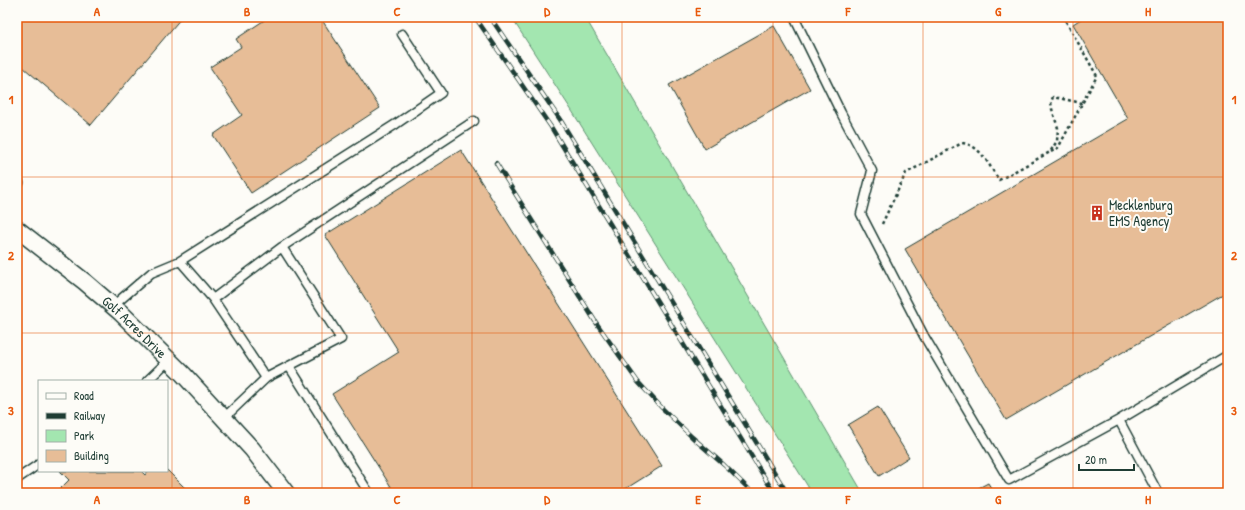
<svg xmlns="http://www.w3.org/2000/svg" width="1245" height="510" font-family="'Patrick Hand',sans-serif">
  <rect width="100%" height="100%" fill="#fdfcf7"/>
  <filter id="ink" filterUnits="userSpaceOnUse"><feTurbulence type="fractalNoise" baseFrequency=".025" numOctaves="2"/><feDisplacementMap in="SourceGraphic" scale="8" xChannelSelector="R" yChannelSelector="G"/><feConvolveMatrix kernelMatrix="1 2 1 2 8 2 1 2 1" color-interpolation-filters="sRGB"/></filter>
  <g filter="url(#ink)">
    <path fill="#a3e6b0" stroke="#619272" d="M511 17H585L863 493H812L572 111Z"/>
    <path fill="#e7bd97" stroke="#1f3d34" d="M17 17H182L91 125 17 62Z
      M269 17H320L380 108 251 193 213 135 242 115 210 67 241 47 236 39Z
      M1084 17H1225L1228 22V291L1006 420 905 249 1128 119 1073 24Z
      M774 26 810 89 705 149 669 85Z
      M461 150 662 466 619 493H395L332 394 399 352 325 235Z
      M878 407 909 457 879 476 848 425Z
      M167 470 190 493H56L69 480 60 471H141L145 475 148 471H167Z
      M988 483 994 493H969Z"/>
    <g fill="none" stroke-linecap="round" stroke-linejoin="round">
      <defs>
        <path id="service" d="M794 17 841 113 872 171 861 214 924 336 1009 480 1119 420 1228 355
          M17 178 19 183 17 186
          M282 247 474 121
          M180 261 213 299 266 378 224 418
          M213 299 282 247 341 339 266 378
          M113 306 151 273 180 261 396 124 441 93 402 34
          M289 366 369 493
          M147 381 169 360
          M1119 420 1158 493
          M17 479 39 464"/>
        <g id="minor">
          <path id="s1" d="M17 229 85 282 121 313 183 374 252 449 286 493"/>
        </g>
      </defs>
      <use href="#service" stroke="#1f3d34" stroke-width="11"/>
      <use href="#minor" stroke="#1f3d34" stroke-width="19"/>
      <path stroke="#1f3d34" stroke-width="2.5" stroke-dasharray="3 3" stroke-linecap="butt" d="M1051 152 1058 148 1097 76 1064 18 1065 17
        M882 224 906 173 962 143C981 145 989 166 999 180L1050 152 1057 141 1058 128 1052 109 1051 102 1053 97 1082 103"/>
      <use href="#service" stroke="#fdfcf7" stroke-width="8"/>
      <use href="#minor" stroke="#fdfcf7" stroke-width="16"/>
      <defs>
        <path id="rail" d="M475 17 551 127 774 493
          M490 17 561 121 787 493
          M496 163 595 321 638 382 662 408 692 437 724 465 753 493"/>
      </defs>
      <use href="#rail" stroke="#1f3d34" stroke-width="4.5"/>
      <use href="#rail" stroke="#fdfcf7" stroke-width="3" stroke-dasharray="9" stroke-linecap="butt"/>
    </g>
  </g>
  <path fill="none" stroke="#e8590c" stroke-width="1" stroke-opacity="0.55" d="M172 17V493M322 17V493M472 17V493M622 17V493M773 17V493M923 17V493M1073 17V493M17 177H1228M17 333H1228"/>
  <defs>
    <symbol id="building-bare" viewBox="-9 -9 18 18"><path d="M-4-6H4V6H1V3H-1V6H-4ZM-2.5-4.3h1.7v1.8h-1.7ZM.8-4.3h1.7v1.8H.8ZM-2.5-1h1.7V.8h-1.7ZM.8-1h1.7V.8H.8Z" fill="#c8321e" stroke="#fdfcf7" stroke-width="2.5" paint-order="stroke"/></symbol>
  </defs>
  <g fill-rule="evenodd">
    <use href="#building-bare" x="1086" y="202" width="22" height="22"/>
  </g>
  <g text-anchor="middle" stroke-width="4" stroke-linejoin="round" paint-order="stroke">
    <g font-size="14" fill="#1f3d34" stroke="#fdfcf7" text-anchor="start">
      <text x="1109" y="210">Mecklenburg<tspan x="1109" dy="16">EMS Agency</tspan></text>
    </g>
    <g font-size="14" fill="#1f3d34" stroke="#fdfcf7">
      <text dy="5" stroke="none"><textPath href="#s1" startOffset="153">Golf Acres Drive</textPath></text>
    </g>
  </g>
  <rect width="1245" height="510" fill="none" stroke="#fdfcf7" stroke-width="44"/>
  <rect x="38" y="380" width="130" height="92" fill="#fdfcf7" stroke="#a4b0a9"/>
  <rect x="46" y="393" width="20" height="6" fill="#fdfcf7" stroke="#a4b0a9"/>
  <text x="74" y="400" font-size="12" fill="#1f3d34">Road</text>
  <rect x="46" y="413" width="20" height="6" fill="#1f3d34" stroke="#a4b0a9"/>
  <text x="74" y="420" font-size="12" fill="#1f3d34">Railway</text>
  <rect x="46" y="430" width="20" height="12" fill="#a3e6b0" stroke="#a4b0a9"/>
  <text x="74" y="440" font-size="12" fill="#1f3d34">Park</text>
  <rect x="46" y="450" width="20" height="12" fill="#e7bd97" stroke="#a4b0a9"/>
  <text x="74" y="460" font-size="12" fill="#1f3d34">Building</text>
  <path d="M1079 464v6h55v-6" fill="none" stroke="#1f3d34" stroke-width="2"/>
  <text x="1085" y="464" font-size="12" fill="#1f3d34" stroke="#fdfcf7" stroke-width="3" paint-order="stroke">20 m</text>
  <rect x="22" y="22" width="1201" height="466" fill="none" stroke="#e8590c" stroke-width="1.5"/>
  <g font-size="13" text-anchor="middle" font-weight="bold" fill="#e8590c">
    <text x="97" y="16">A</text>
    <text x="247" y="16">B</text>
    <text x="397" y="16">C</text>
    <text x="547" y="16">D</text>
    <text x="698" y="16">E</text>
    <text x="848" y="16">F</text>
    <text x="998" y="16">G</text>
    <text x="1148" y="16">H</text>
    <text x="11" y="104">1</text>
    <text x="1234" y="104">1</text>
    <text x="11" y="260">2</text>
    <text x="1234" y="260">2</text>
    <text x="11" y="415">3</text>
    <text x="1234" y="415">3</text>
    <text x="97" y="504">A</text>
    <text x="247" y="504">B</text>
    <text x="397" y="504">C</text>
    <text x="547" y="504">D</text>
    <text x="698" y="504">E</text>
    <text x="848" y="504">F</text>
    <text x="998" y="504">G</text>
    <text x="1148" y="504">H</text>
  </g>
</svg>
